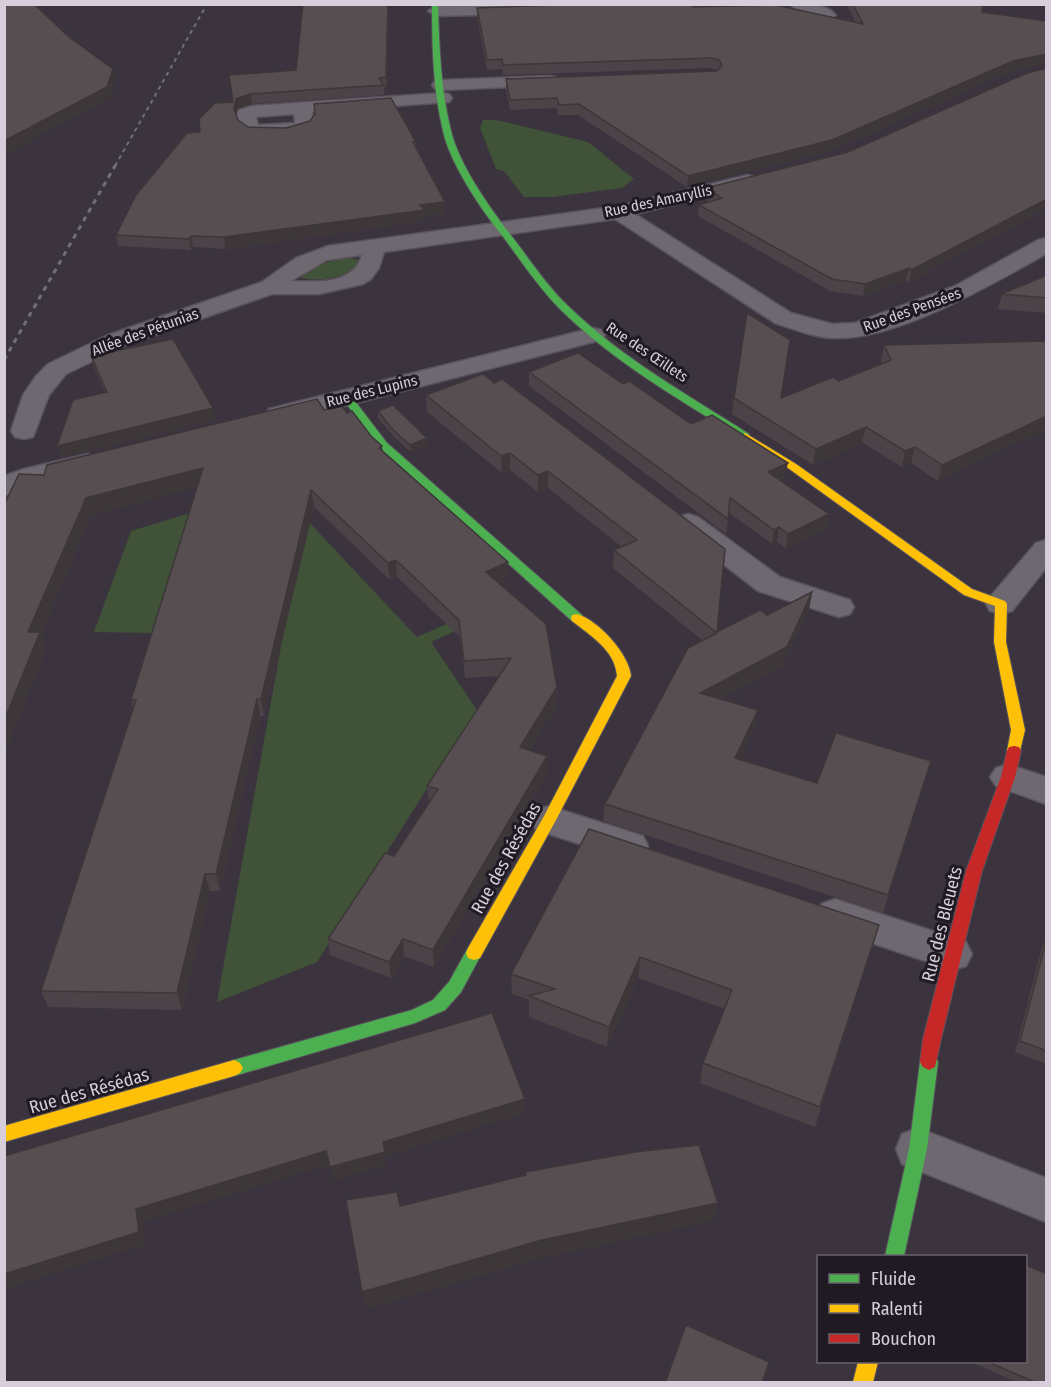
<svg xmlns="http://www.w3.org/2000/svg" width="1051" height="1387" font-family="'Fira Sans Condensed',sans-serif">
  <rect width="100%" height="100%" fill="#3b343f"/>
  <path fill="#405237" d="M483 120H496L588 142 634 179 622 188 552 197H524L504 171 496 169 480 128Z
    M344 257 358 260 361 265C348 277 320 282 302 278L301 274 322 264Z
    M367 459 290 502 417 637 508 597 518 603 431 642 477 710 317 962 217 1002 303 524 155 633 94 632 131 531Z"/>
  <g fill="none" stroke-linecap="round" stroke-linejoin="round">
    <defs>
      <path id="street" d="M522 4 529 9 521 14 436 16 428 11 436 6Z
        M791 4C806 4 825 3 836 15L828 20 793 7Z
        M550 76 556 77 559 81 556 85 441 90 435 89 432 85 435 81 441 80Z
        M443 93 449 94 452 98 449 102 312 112 314 125C304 139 271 136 255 137 241 133 239 127 237 114L239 110 252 106ZM294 114 295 123 258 125 256 117Z
        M748 175 755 177 758 181 755 185 635 214 791 313 832 324 855 323 955 286 1038 240 1046 238V254C992 284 896 341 833 338 813 337 793 329 775 323L615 219 384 252 379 268 371 279 363 284 319 294H272L126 345 66 374 49 395 33 437 24 439 15 437 11 431 23 395 36 376 48 364 108 335 262 282 296 258 328 246 619 206ZM362 255C354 285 316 282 291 281L327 260Z
        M593 328 601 330 605 335 601 340 278 423 269 421 265 415 269 409Z
        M88 454 98 456 102 462 98 468 43 480 4 496V476L24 469Z
        M688 514 698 517 780 577 850 600 854 607 850 614 839 617 758 591 678 529 674 523 678 517Z
        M1046 540V568L1012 611 1001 614 990 611 986 604 990 597 1036 543Z
        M1008 764 1046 777V804L996 786 990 777 996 768Z
        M549 806 643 836 648 846 643 856 630 860 536 830 531 820 536 810Z
        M835 899 966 942 972 954 966 966 952 970 821 926 816 915 821 904Z
        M918 1128 1046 1178V1222L902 1164 896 1149 902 1134Z"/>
      <path id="fast" d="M432 4H438C439 47 441 90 451 131 459 164 489 207 510 234 528 257 545 284 567 305 620 357 686 394 749 434V438H741C679 399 612 361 560 309 538 287 520 259 501 234 480 208 450 163 443 131 433 90 432 47 432 4Z
        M347 395 351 396 387 443 582 615 583 618 582 621H572L379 447 342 398Z
        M474 946 480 948 482 953 461 992 445 1010 415 1023 234 1076 228 1073 225 1068 228 1063 234 1060 412 1010 433 1000 449 982 468 948Z
        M929 1054 935 1057 938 1062 927 1149 904 1256H885L909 1149 920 1062 923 1057Z"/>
      <path id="slow" d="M745 433 796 464 972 589 1005 601 1007 604 1006 642 1025 730 1019 755H1009L1007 751 1011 730 994 642 995 606 964 595 788 468 741 438 740 436Z
        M577 614C598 620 629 654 631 676L556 820 480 958 474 960 468 958 466 953 468 948 543 818 617 676C615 650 591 636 572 621L571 618 572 615Z
        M234 1060 240 1063 243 1068 240 1073 234 1076 4 1142V1126Z
        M858 1362H878L873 1382H853Z"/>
      <path id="jam" d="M1014 746 1019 747 1021 751 1015 777 982 871 941 1039 935 1067 929 1070 923 1067 920 1062 923 1039 966 871 1001 777 1007 751 1009 747Z"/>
    </defs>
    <use href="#street" stroke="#59525c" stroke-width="3"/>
    <use href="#fast" stroke="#59525c" stroke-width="2"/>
    <use href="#slow" stroke="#59525c" stroke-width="2"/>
    <use href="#jam" stroke="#59525c" stroke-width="2"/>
    <use href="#street" fill="#6e6871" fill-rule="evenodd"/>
    <use href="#fast" fill="#4caf50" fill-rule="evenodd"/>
    <use href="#slow" fill="#ffc107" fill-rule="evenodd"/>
    <use href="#jam" fill="#c62828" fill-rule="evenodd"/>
    <path stroke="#736e76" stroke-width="2" stroke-dasharray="4 4" stroke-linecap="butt" d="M115 166 207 4"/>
    <path stroke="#736e76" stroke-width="3" stroke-dasharray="5 5" stroke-linecap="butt" d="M4 360 116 164"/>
  </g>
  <path fill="#4b4347" d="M389 4 387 87H384V95L252 104 237 109 236 114 238 120 248 127 286 128 310 121 315 115 314 104 416 142V149L445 213 426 215V221L225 249 193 247 191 250 118 246 116 235 200 132 233 102 296 70Z
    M846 4H983L982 12 1047 21V63L1011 71 830 151 687 187 578 115H558L557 108 510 110 506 90V79L717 71 718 70 710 68 503 75 502 69 487 70 477 17V8L695 7 856 23Z
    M1047 68V208L909 282 906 280 863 296 830 291 698 216 699 205 709 202 705 199 706 188 848 152Z
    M1047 275V313L998 309 1002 294Z
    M1047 341 938 481 911 463 902 467 862 442 813 465 732 414 734 398H781L839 381 882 363 881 361 884 345Z
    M91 356 216 420 60 458 105 392 94 367Z
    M529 372 623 384 785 477 780 480 827 528 786 548 777 542 772 544 729 513 726 534 529 386Z
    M502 379 717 632 767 615 812 592 809 610 783 665 720 699 755 728 740 760 817 783 931 761 883 913 603 821 605 804 702 640 613 568 614 550 622 547 548 488 538 492 510 470 502 473 427 412 426 395 494 383Z
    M324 410 347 413 382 446 383 451 508 562V579L499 583 557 687V705L529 750 547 773 434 967 404 956 391 978 330 955 328 939 394 856 429 803 427 786 499 676 465 678 460 637 397 577 390 580 314 507 264 716H260L220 891H210L182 1010 48 1007 41 991 133 708 131 700 197 487 91 515 41 634 46 649 4 755V505L44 475Z
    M378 411 427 438V446L411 452 394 437 378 418Z
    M589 829 872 946 815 1127 700 1083 703 1063 725 1009 638 978 607 1047 529 1017V1000L512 994 511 974Z
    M1047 937V1064L1015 1052 1042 947Z
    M973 1362H1026L1047 1383H1019L973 1363Z"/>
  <path fill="#3d3739" d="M388 4H389L387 87 386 77Z
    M1047 54V63L1011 71 830 151 687 187 688 176 1013 61Z
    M113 69 115 80 109 99 4 155V141Z
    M250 94 252 104 237 109 236 119 234 109 236 99Z
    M1047 199V208L909 282 911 270Z
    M445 202V213L426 215V221L225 249 224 237 420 205Z
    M191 236 193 247 191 250 189 239Z
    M4 249 6 278 4 281Z
    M909 268 906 280 863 296 865 284Z
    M213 408 216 420 60 458 57 446Z
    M1047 416V429L938 481 942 465Z
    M866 427 862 442 813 465 816 449Z
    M427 438V446L411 452 410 445Z
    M915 447 911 463 902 467 905 451Z
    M510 453V470L502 473 501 456Z
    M788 463 785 477 766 486 768 472Z
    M203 468 207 485 91 515 41 634 46 649 4 755V721L28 632 86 498Z
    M548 471V488L538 492V475Z
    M311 490 314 507 264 716 261 699Z
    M829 514 827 528 786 548 788 534Z
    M779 527 777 542 772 544 774 530Z
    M396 560 397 577 390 580 388 563Z
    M508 562V579L487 588 486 572Z
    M812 592 809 610 783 665 698 711 700 693Z
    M557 687V705L520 764V747Z
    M257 699 260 716 220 891 216 874Z
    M758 710 755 728 733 776 735 758Z
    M547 756V773L434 967 433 950Z
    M205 874 210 891 182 1010 177 993Z
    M403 939 404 956 391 978 389 962Z
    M640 957 638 978 607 1047 609 1027Z
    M525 1099V1113L386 1156 387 1165 333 1181 330 1167 383 1142Z
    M326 1151 329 1165 142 1222 145 1245 4 1289V1274L136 1209Z
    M718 1203 714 1221 542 1258 366 1309 362 1292 542 1240Z"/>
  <path fill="#574e52" stroke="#3d3739" stroke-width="1.5" d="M4 4H34L69 37 113 69 107 87 4 141Z
    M303 4H388L386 77 379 78 384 85 250 94 236 99 234 109 238 120 248 127 286 128 310 121 315 114 314 104 391 98 416 142H413L445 202 420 205 425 210 224 237 191 236 189 239 116 235 136 195 187 133 200 132 199 119 215 103 233 102 229 75 296 70Z
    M580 4H694L693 7 775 5 863 24 853 4H983L982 12 1047 21V54L1013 61 832 140 688 176 579 104 559 105 557 98 510 100 506 79 717 71 722 65 719 60 711 58 503 65 502 59 487 60 477 8Z
    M1047 68V199L911 270 909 268 865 284 832 279 699 205 722 198 706 188 848 152 1027 73Z
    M1047 275V298L1002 294Z
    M747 313 790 340 781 398 833 377 839 381 891 360 884 345 1047 341V416L942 465 915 447 905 451 866 427 816 449 734 398Z
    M173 339 213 408 57 446 73 400 107 392 91 356Z
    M578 353 623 384 629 381 691 424 712 415 788 463 768 472 829 514 788 534 779 527 774 530 730 498 728 519 529 372Z
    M483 374 494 383 502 379 725 549 717 632 760 610 767 615 812 592 787 647 700 693 758 710 735 758 817 783 836 733 931 761 888 895 605 804 688 648 717 633 614 550 637 540 548 471 538 475 510 453 501 456 426 395Z
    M317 399 324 410 342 406 347 413 352 411 371 436 382 446 379 448 508 562 486 572 546 624 557 687 520 747 547 756 433 950 403 939 389 962 328 939 385 853 394 856 438 789 427 786 511 658 464 661 459 620 396 560 388 563 311 490 261 699H257L216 874H205L177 993 41 991 136 700H131L203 468 86 498 28 632H40L4 721V505L19 474 44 475 47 465Z
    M393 405 427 438 410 445 393 430 378 411Z
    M589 829 879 925 820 1107 703 1063 732 990 640 957 609 1027 529 996 555 989 511 974Z
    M1047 937V1051L1020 1041Z
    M492 1013 525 1099 383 1142 385 1152 330 1167 326 1151 136 1209 139 1232 4 1274V1156Z
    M699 1145 718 1203 542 1240 362 1292 346 1200 397 1192 400 1206 526 1175 525 1172 635 1152Z
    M998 1253 1005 1257H997Z
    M1026 1265 1047 1274V1383H1037L988 1362H1026Z
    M686 1325 769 1362 762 1383H665Z"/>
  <g text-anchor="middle" stroke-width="6" stroke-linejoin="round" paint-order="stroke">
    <g font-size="15" fill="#d6cedb" stroke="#201a23">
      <text transform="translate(658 201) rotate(-12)" y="5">Rue des Amaryllis</text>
      <text transform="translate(912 310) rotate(-20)" y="5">Rue des Pensées</text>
      <text transform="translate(145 332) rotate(-20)" y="5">Allée des Pétunias</text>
      <text transform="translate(647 352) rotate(34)" y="5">Rue des Œillets</text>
      <text transform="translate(372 391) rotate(-14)" y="5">Rue des Lupins</text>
    </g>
    <g font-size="18" fill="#d6cedb" stroke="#201a23">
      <text transform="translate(506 858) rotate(-61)" y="6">Rue des Résédas</text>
      <text transform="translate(942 924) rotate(-76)" y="6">Rue des Bleuets</text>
      <text transform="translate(89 1091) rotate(-16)" y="6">Rue des Résédas</text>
    </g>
  </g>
  <rect width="1051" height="1387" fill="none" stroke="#d6cedb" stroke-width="12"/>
  <rect x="817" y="1255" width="210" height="108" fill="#201a23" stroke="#69626d" stroke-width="1.5"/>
  <rect x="829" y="1274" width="30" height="9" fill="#4caf50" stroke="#69626d" stroke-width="1.5"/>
  <text x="871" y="1285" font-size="18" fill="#d6cedb">Fluide</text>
  <rect x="829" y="1304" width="30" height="9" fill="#ffc107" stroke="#69626d" stroke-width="1.5"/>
  <text x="871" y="1315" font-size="18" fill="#d6cedb">Ralenti</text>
  <rect x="829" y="1334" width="30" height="9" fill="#c62828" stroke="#69626d" stroke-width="1.5"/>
  <text x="871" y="1345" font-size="18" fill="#d6cedb">Bouchon</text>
</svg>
